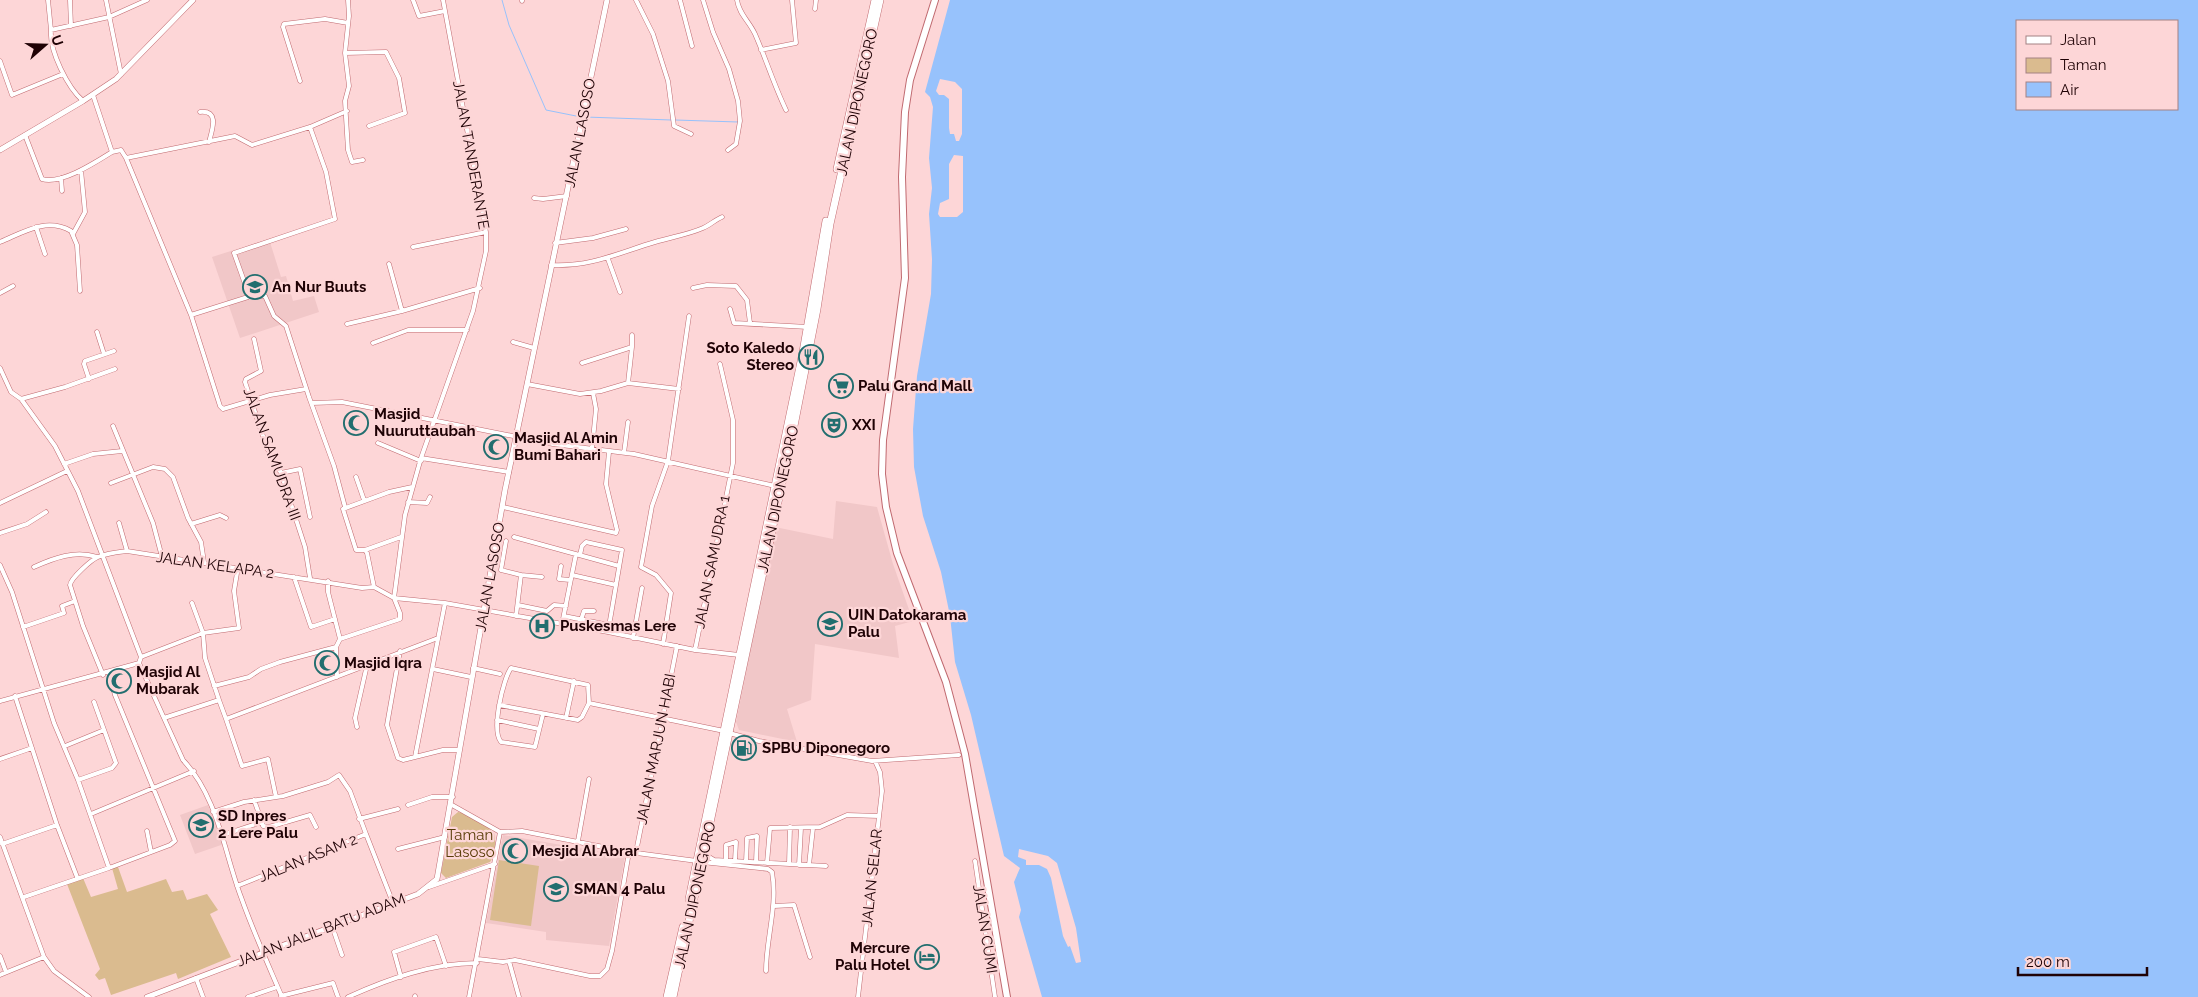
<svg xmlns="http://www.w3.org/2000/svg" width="2198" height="997" font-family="Raleway,sans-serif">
  <rect width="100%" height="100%" fill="#fdd6d7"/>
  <path fill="#f1c7c8" d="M269 239 281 277 286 276 293 301 314 296 319 312 240 338 212 257Z
    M836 501 877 507 893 564 913 621 895 626 899 658 815 644 811 700 787 709 797 742 739 730 736 722 775 527 833 539Z
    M208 805 224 844 195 854 180 815Z
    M503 835 625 856 609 946 546 940V932L486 923Z"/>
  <path fill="#dabb8f" d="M458 812C467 813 484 822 491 828 498 834 495 856 490 862L446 878 441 873 452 817Z
    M499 860 539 866 531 926 490 920Z
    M118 867 127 892 166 879 172 892 183 890 187 900 207 894 218 910 210 914 231 957 178 979 176 973 111 995 105 978 99 980 95 975 100 969 67 884 83 878 91 897 118 889 112 868Z"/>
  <path fill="#97c2fc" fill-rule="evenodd" d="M950 0H2198V997H1042L1019 917 1021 910 1014 882 1020 868 1004 856 971 715 955 662 950 616 941 572 923 516 914 467 913 429 917 376 931 294 932 259 929 214 932 188 929 158 933 107 930 97 925 92ZM2017 21H2177V109H2017Z"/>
  <path fill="#fdd6d7" d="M940 79 955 82 962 89V134L959 141H956L954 134H950L949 128V99L944 95H939L936 91Z
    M954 155 963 156V212L957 217H940L938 214 940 203 949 199V164Z
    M1019 849 1048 856 1057 863 1076 928 1081 962 1076 963 1070 946 1068 947 1063 936 1051 878 1047 869 1039 865H1026V860L1018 857Z"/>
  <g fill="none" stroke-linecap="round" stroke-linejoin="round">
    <path stroke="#97c2fc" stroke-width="1" d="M502 0 509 25 546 110 581 117
      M585 117 671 120
      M675 120 738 122"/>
    <defs>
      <path id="minor" d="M48 0 51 30
        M70 0 71 26
        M106 0 121 74
        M348 0 349 16 345 53 349 86 345 101 348 150 352 162 363 160
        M413 0 419 16 445 11
        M636 0 653 34 668 81 674 126 691 134
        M680 0 692 46
        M703 0 713 32 729 69 738 101 740 121 736 144 728 150
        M737 0C739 14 749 21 755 34 766 59 774 85 786 110
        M522 1V0
        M815 9 816 0
        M761 50 796 43 792 0
        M345 53 386 52 399 78 405 113 369 126
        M0 61 12 95 63 74
        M300 81 283 27 284 24 325 19 348 23
        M83 101C68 88 49 51 51 30L109 17 147 0
        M200 112C220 110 212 130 209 142
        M25 135 42 179C61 185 96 162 112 152L93 95
        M112 152 121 150 126 158 235 136 252 145 310 127 347 111
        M126 158 191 315 220 406 223 409 270 395 306 389
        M61 178 62 191
        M534 198 543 199 567 196
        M36 227 45 254
        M73 234 85 212 81 170
        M0 242C24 232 46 217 71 231L77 245 80 291
        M555 243 593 238 626 229
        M413 247 486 232
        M608 259 620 292
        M389 264 402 311
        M551 265C591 267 618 253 655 242 671 237 687 235 703 228 710 225 715 220 722 217
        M693 288 707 285 736 286 747 300 750 323
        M0 293 13 286
        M249 295 265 296 274 316 286 326 309 397 334 466 345 507
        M730 309 734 323 808 327
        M191 315 248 297 249 295 234 253 335 219 326 172 310 127
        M347 324 402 311 480 288
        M97 332 104 354
        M254 339 261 371 246 379 245 382 267 448 281 473 305 547 310 578
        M513 342 534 348
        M373 343 408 330H467
        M632 347V335
        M582 363 632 347 628 383
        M0 368 11 392 21 399 55 446 78 491 141 657 139 663 183 760C218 797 224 852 241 897 253 931 268 964 282 997
        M89 379 84 364 85 361 114 351
        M527 384 580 394 601 391 628 383 679 389
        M21 399 65 387 115 369
        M312 403 342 402 553 444 634 454 775 486
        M113 426 153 523 162 557
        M378 443 421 461
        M592 449 596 409 593 393
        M624 453 628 422
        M421 458 509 472
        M64 464 93 454 122 451
        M281 473 300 469 310 517
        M356 477 364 500
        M111 483 153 467 165 469 173 477 188 518 201 542 204 562
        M408 502 427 503 430 497
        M0 503 67 471
        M503 507 616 533 617 530 606 484 609 452
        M119 523 127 551
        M191 524 220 515 226 518
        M0 533 27 524 46 512
        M514 537 619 566
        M506 541 501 570 521 575
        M365 550 401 537
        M580 555 582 546 586 542 622 550 608 632
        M0 565 12 592 54 723 78 780 109 868 24 897
        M561 566 559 579 570 580
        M34 567C54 558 75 550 97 557
        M572 575 616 585
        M294 577 311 627 335 619
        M328 581V592L340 639 336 647 337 677
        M374 587 367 553 365 550H356L343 509 389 492 412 487
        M192 603 203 633 239 628 234 591 238 567
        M445 603 608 632 695 650 739 655
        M518 605 547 611 554 605 566 606
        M516 616 521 575 542 577
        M564 616 609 625
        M581 620 584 611H594
        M562 624 576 554
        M23 627 64 613 62 606 75 601
        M633 638 642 588
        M340 639 400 619V613L394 598 405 515 421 458 473 311 486 251V232L443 0
        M663 644 671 593 656 575 641 567 652 506 668 461 689 316
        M695 650 733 463V420L720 364
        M400 651 387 725 398 758 403 760 415 757
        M141 657 203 633 205 658 219 700
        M473 668 500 674
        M433 669 471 677
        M103 675 83 626 70 585C71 578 91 560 98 557 107 553 118 552 127 551L362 588 374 587 394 598 445 603 415 757 443 750H459
        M214 686 249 677 261 669 280 662 336 647
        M15 696 57 825 77 877
        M0 701 139 663
        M499 705 578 720 582 717 589 703 724 731
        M543 714 535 747 501 742C491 730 503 679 511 668L588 685 589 703
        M164 718 219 700 226 719 438 638
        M566 718 574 681
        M226 719 242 766 268 759 276 797
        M497 720 539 729
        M357 727 355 718 367 665
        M729 733 759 741 872 761 959 755
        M65 746 104 730
        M0 759 32 748
        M78 780 112 768 116 763 94 702
        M408 805 432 797H453
        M452 805 500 832 522 831 629 852 697 861
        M213 812 244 802 283 796 328 782 339 775 350 791 366 834
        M91 814 194 771
        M359 819 398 809
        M262 822 263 826 269 827 310 815 316 827
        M147 831 151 852
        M223 835 262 822 254 800
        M0 837 44 957 54 971 89 997
        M578 841 589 779
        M2 844 57 825
        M398 849 445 837
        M636 852 677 646
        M704 854 714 860 826 866
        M726 860V845L736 842 735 861
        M975 861 995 997
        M702 862 768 869 772 872C778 906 766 938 766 971
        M746 862 747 838 757 836 756 862
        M767 863 770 828 820 827 847 815 879 816
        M789 864 790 827
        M799 865 801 828
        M809 865 813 828
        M109 868 170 845 175 841 115 695 109 673
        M237 886 366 834 393 903
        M429 887 495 864
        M774 906 794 905 810 957
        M332 926 342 955
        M0 956 6 972
        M478 959 503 962 515 960 590 976H600L607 969 612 951 629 852
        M509 961 519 997
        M0 975 44 957
        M401 977 394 952 436 937 446 966
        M196 978 203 997
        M281 996 333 983 338 997
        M248 997 277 987
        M348 997C388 979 432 963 477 963
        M415 997V996
        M469 997 500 832
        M858 997 882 791 880 772 875 761"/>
      <path id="tertiary" d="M0 150 83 101 116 79 193 0
        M147 997 418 894 437 879 505 490 607 0"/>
      <path id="primary" d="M935 0 910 80 905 112 902 177 905 278 883 440 882 474 886 507 897 553 946 682 965 754 1007 997"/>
      <path id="trunk" d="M837 169 875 0
        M689 899 803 352 826 221
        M667 997 683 927
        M673 997 792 436 817 309 830 224 880 0"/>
    </defs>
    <use href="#minor" stroke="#c06a70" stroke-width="5"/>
    <use href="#tertiary" stroke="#c06a70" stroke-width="6"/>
    <use href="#primary" stroke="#c06a70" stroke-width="8"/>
    <use href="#trunk" stroke="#c06a70" stroke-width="8"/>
    <use href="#minor" stroke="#fff" stroke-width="4"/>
    <use href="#tertiary" stroke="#fff" stroke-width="5"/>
    <use href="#primary" stroke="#fff" stroke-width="6"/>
    <use href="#trunk" stroke="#fff" stroke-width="7"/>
  </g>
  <defs>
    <symbol id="school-ring" viewBox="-11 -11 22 22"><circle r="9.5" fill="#fdd6d7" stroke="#226e6f" stroke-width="1.5"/><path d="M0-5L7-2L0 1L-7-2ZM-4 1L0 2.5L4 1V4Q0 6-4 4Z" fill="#226e6f"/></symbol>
    <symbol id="restaurant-ring" viewBox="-11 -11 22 22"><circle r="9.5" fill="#fdd6d7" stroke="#226e6f" stroke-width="1.5"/><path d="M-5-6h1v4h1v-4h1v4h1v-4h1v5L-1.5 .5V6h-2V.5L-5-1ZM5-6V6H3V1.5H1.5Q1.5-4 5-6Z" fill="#226e6f"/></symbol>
    <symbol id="supermarket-ring" viewBox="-11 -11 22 22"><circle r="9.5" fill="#fdd6d7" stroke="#226e6f" stroke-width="1.5"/><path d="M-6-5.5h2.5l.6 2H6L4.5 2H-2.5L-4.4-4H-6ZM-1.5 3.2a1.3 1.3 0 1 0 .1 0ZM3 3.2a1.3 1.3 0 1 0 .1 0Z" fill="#226e6f"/></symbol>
    <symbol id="mosque-ring" viewBox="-11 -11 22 22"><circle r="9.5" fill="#fdd6d7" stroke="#226e6f" stroke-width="1.5"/><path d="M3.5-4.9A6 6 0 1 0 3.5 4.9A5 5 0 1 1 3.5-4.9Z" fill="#226e6f"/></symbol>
    <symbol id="theatre-ring" viewBox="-11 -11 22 22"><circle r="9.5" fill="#fdd6d7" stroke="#226e6f" stroke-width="1.5"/><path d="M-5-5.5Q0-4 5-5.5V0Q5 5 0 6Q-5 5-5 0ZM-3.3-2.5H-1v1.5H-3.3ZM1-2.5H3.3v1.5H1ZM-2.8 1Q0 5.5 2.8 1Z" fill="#226e6f"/></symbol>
    <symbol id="university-ring" viewBox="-11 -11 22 22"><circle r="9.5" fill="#fdd6d7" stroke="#226e6f" stroke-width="1.5"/><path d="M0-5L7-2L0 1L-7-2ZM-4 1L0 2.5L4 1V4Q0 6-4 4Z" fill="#226e6f"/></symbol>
    <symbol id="hospital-ring" viewBox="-11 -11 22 22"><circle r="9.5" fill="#fdd6d7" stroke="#226e6f" stroke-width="1.5"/><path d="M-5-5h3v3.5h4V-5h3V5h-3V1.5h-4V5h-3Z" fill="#226e6f"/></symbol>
    <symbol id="fuel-ring" viewBox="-11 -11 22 22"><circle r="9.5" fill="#fdd6d7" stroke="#226e6f" stroke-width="1.5"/><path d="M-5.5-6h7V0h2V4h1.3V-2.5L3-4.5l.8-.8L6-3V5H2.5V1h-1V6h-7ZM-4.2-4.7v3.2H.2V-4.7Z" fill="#226e6f"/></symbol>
    <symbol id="hotel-ring" viewBox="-11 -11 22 22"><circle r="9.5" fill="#fdd6d7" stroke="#226e6f" stroke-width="1.5"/><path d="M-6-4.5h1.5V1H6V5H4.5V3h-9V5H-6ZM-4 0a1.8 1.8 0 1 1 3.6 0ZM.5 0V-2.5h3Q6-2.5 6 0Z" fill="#226e6f"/></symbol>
  </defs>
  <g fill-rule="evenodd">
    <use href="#school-ring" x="241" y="273" width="28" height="28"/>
    <use href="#restaurant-ring" x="797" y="343" width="28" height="28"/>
    <use href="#supermarket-ring" x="827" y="372" width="28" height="28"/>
    <use href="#mosque-ring" x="342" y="409" width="28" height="28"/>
    <use href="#theatre-ring" x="820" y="411" width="28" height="28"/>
    <use href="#mosque-ring" x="482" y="433" width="28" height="28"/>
    <use href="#university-ring" x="816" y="610" width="28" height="28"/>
    <use href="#hospital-ring" x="528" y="612" width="28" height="28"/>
    <use href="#mosque-ring" x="313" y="649" width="28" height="28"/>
    <use href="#mosque-ring" x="105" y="667" width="28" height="28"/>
    <use href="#fuel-ring" x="730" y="734" width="28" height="28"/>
    <use href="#school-ring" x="187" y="811" width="28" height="28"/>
    <use href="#mosque-ring" x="501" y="837" width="28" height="28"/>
    <use href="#school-ring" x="542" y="875" width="28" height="28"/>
    <use href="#hotel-ring" x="913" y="943" width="28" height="28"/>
  </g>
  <g text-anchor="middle" stroke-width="4.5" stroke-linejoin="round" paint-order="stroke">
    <g font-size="15" fill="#1f0205" stroke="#fdd6d7">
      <text transform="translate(857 102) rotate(-78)" y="5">JALAN DIPONEGORO</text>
      <text transform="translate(580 133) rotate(-79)" y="5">JALAN LASOSO</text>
      <text transform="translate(471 155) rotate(80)" y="5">JALAN TANDERANTE</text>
      <text transform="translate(272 454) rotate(70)" y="5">JALAN SAMUDRA III</text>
      <text transform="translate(778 499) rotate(-78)" y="5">JALAN DIPONEGORO</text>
      <text transform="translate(712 562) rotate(-79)" y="5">JALAN SAMUDRA 1</text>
      <text transform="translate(215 565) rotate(8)" y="5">JALAN KELAPA 2</text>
      <text transform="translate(490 577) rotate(-80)" y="5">JALAN LASOSO</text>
      <text transform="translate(656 749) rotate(-79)" y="5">JALAN MARJUN HABI</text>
      <text transform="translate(308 858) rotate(-22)" y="5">JALAN ASAM 2</text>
      <text transform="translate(872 878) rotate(-84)" y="5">JALAN SELAR</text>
      <text transform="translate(695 895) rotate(-78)" y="5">JALAN DIPONEGORO</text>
      <text transform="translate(985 929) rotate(81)" y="5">JALAN CUMI</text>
      <text transform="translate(321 930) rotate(-21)" y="5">JALAN JALIL BATU ADAM</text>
    </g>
    <g font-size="15" font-weight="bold" fill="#1f0205" stroke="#fdd6d7" text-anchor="start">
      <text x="272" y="292">An Nur Buuts</text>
      <text x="794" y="353" text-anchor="end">Soto Kaledo<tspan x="794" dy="17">Stereo</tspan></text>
      <text x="858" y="391">Palu Grand Mall</text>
      <text x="374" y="419">Masjid<tspan x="374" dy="17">Nuuruttaubah</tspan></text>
      <text x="852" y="430">XXI</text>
      <text x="514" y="443">Masjid Al Amin<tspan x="514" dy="17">Bumi Bahari</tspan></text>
      <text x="848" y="620">UIN Datokarama<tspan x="848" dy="17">Palu</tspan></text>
      <text x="560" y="631">Puskesmas Lere</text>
      <text x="344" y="668">Masjid Iqra</text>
      <text x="136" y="677">Masjid Al<tspan x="136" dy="17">Mubarak</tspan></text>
      <text x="762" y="753">SPBU Diponegoro</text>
      <text x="218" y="821">SD Inpres<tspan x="218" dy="17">2 Lere Palu</tspan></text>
      <text x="532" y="856">Mesjid Al Abrar</text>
      <text x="574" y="894">SMAN 4 Palu</text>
      <text x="910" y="953" text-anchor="end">Mercure<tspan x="910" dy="17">Palu Hotel</tspan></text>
    </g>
    <g font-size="15" fill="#583b06" stroke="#fdd6d7">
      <text x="470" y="840">Taman<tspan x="470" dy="17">Lasoso</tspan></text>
    </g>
  </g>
  <rect x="2016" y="20" width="162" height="90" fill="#fdd6d7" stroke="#a48183"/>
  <rect x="2026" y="36" width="25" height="8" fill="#ffffff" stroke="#a48183"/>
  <text x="2060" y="45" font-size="15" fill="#1f0205">Jalan</text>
  <rect x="2026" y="58" width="25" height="15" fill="#dabb8f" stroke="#a48183"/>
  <text x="2060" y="70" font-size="15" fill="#1f0205">Taman</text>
  <rect x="2026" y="82" width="25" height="15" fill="#97c2fc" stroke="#a48183"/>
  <text x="2060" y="95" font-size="15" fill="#1f0205">Air</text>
  <g transform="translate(45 45) rotate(70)" stroke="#fdd6d7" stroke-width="4" paint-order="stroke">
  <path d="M0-4L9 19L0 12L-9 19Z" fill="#1f0205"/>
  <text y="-8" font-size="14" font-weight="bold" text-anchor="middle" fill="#1f0205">U</text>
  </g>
  <path d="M2018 967v8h129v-8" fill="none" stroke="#1f0205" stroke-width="2.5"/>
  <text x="2026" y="967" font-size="15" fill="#1f0205" stroke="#fdd6d7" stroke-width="4" paint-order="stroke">200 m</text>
</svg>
